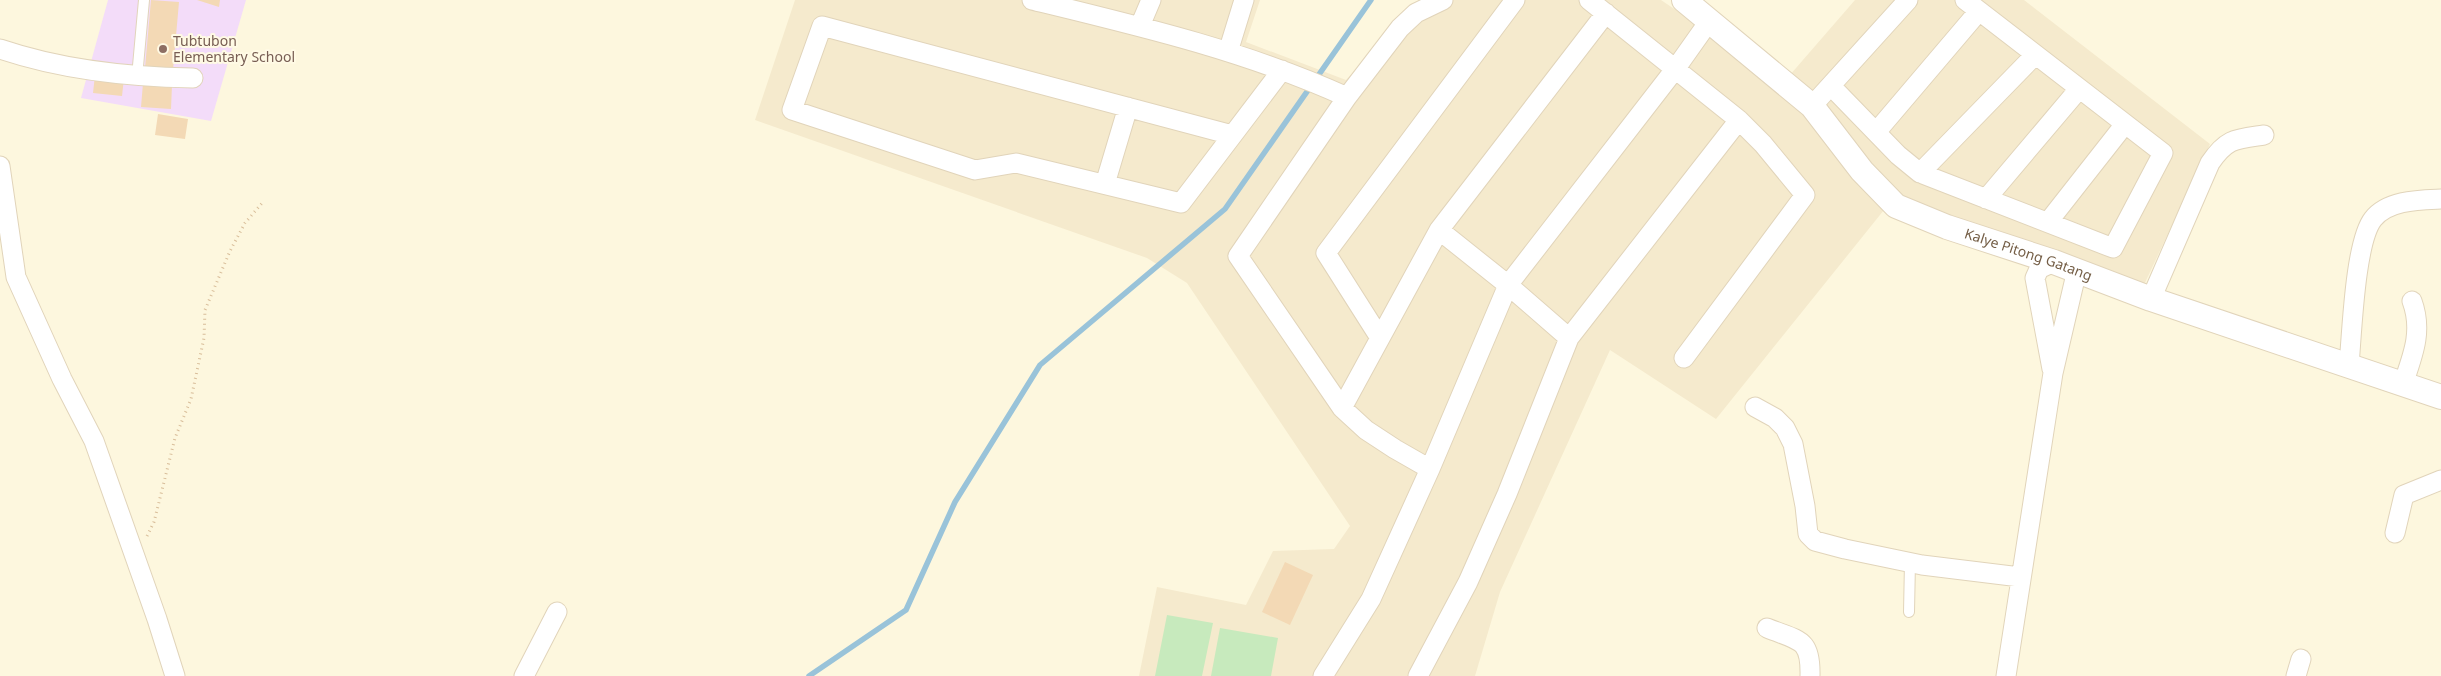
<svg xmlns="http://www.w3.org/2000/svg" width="2441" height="676" font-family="'Noto Sans',sans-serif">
  <rect width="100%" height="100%" fill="#fdf7de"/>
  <path fill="#f5eacd" d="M795 0H1260L1246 42 1346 80 1419 0H1661L1692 21 1777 90 1855 0H2024L2210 144 2143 287 1896 195 1716 419 1610 350 1500 592 1475 676H1139L1157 587 1246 605 1273 551 1334 549 1350 526 1187 283 1147 258 755 120Z"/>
  <path fill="#f3dcf9" d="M108 0H246L211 121 81 98Z"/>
  <path fill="#c7eabd" d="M1167 615 1213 623 1202 676H1155Z
    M1220 628 1278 638 1271 676H1211Z"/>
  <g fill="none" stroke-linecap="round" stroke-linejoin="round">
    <path stroke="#99c3d9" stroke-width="5.5" d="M809 676 906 610 955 502 1040 365 1225 209 1371 0"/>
  </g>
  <path fill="#f3d9b5" d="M151 0 179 2 173 70 145 68Z
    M197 0H220L219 7Z
    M95 75 124 78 122 96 93 93Z
    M143 83 172 85 171 109 141 107Z
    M158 114 188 119 185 139 155 135Z
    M1285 562 1313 575 1290 625 1262 612Z"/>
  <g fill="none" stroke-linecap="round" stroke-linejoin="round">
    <defs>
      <path id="service" d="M137 77 144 0
        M1909 612 1910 562"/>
      <path id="minor" d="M1032 0C1139 26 1246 51 1347 97
        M1589 0 1739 120 1763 144 1805 195 1684 358
        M1140 26 1151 0
        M0 49C62 70 128 77 193 78
        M1228 52 1244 0
        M1831 86 1898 155 1920 173 2113 248 2163 153 1965 0
        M1812 106 1908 0
        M1877 131 1979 11
        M1232 135 822 26 792 110 975 170 1016 163 1181 203 1282 70
        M0 166 16 277 62 379 94 441 157 619 175 676
        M1920 173 2035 55
        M1105 184 1128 107
        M1986 199 2079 89
        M2048 222 2125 124
        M1439 230 1508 285 1569 338
        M2151 299 2210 163C2227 138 2236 139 2264 135
        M1380 338 1326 253 1515 0
        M2349 365C2352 332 2355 242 2373 219 2388 200 2419 200 2441 199
        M2052 369 2035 278 2039 269 2054 262
        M2403 384C2413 355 2423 331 2412 301
        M1755 407 1775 418 1785 428 1793 444 1805 506 1808 534 1815 541 1845 549 1922 565 2020 577
        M1342 408 1439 230 1606 13
        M1430 469 1395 449 1366 430 1342 408 1238 256 1347 97 1400 28 1416 13 1443 0
        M2395 533 2404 495 2441 480
        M1767 628C1799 641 1811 638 1810 676
        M524 676 557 612
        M1323 676 1371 599 1430 469 1508 285 1676 68 1710 20
        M1418 676 1468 582 1507 494 1569 338 1739 120
        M2006 676 2053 373 2077 270
        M2296 676 2301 659"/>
      <g id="tertiary">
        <path id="s1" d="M1684 0 1812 106 1862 171 1896 206 1947 227 2054 262 2151 299 2441 397"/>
      </g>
    </defs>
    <use href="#service" stroke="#e1d4ba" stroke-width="12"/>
    <use href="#minor" stroke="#e1d4ba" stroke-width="21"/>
    <use href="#tertiary" stroke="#e1d4ba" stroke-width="26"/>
    <path stroke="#d8bd99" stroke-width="3" stroke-dasharray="1 4" stroke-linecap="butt" d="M147 536 154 522 175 438 191 399 204 338 205 310 230 251 245 223 263 202"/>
    <use href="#service" stroke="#fff" stroke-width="10"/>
    <use href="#minor" stroke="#fff" stroke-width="19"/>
    <use href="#tertiary" stroke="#fff" stroke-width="24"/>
  </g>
  <circle fill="#8d6e63" stroke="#fffae5" stroke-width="2" cx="163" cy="49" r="5"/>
  <g text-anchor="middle" stroke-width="4" stroke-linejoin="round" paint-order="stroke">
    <g font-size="14" fill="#785e54" stroke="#fffae5" text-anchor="start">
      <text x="173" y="46">Tubtubon<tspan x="173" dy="16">Elementary School</tspan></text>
    </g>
    <g font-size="14" fill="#745e46" stroke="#fffae5">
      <text dy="5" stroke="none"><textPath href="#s1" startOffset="438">Kalye Pitong Gatang</textPath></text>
    </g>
  </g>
</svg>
